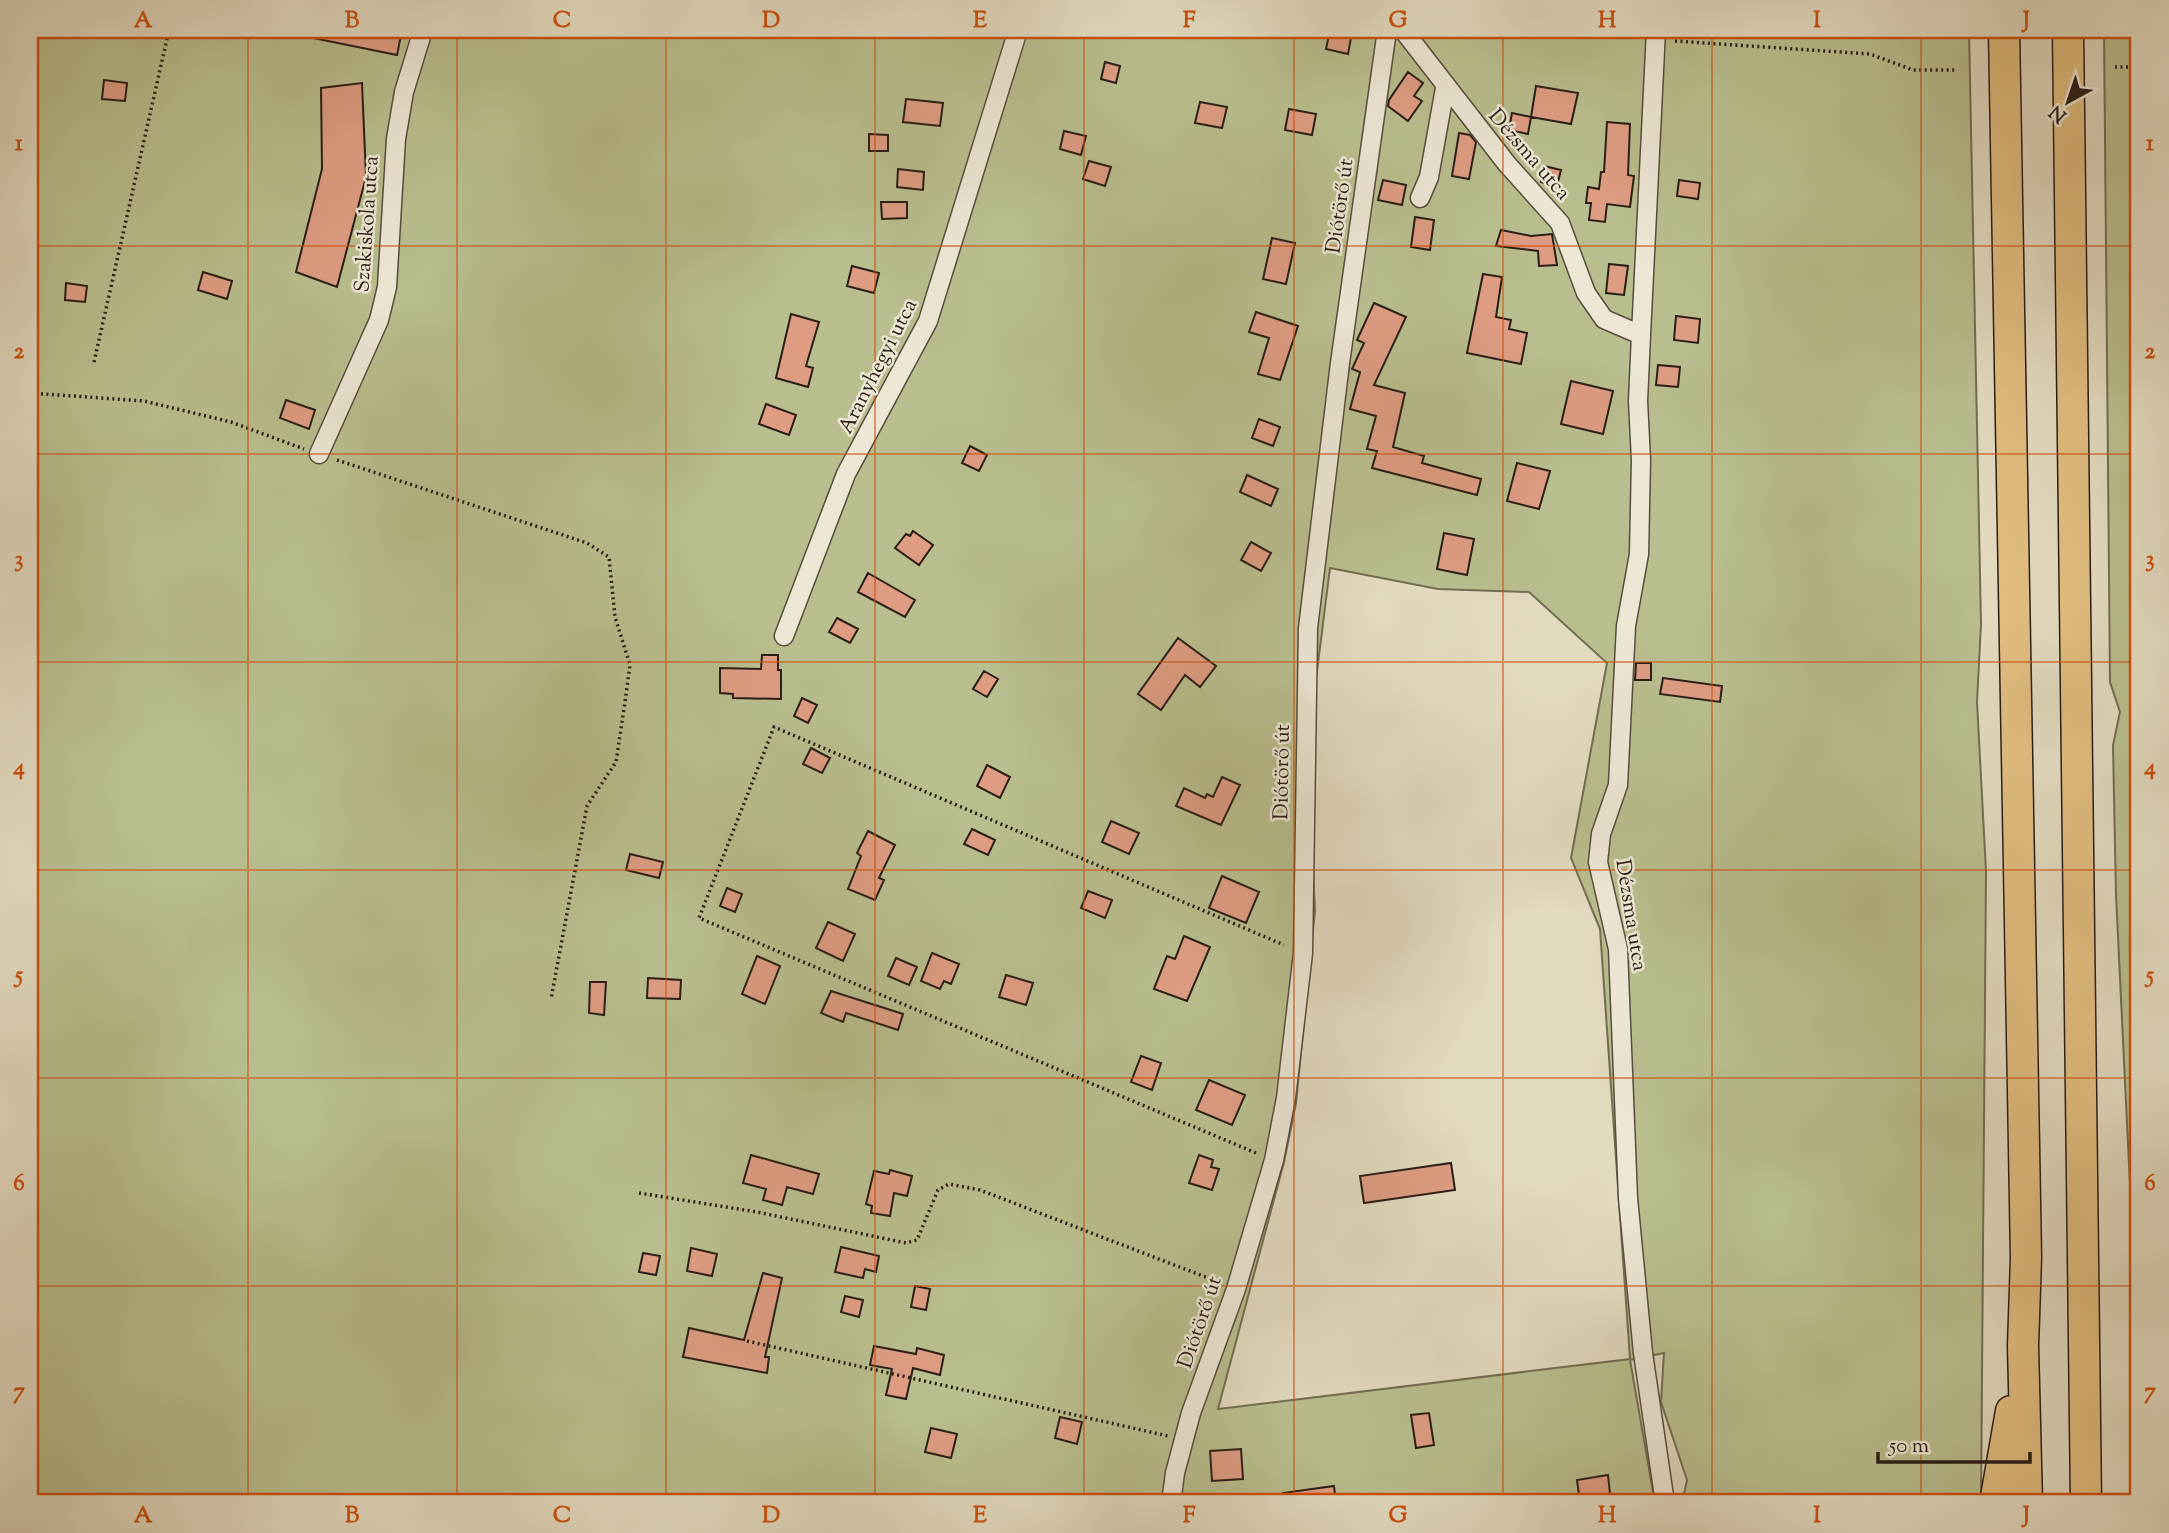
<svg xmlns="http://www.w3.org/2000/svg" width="2169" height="1533" font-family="'Sorts Mill Goudy',serif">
  <rect width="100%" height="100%" fill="#e2dabf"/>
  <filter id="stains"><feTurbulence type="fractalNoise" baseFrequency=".00286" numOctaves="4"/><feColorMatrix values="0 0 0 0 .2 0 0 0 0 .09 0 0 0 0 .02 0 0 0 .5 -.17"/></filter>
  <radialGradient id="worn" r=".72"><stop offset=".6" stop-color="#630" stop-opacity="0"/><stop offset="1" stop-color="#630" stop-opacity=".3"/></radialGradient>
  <path fill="#b9be8e" stroke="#726e52" stroke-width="2" fill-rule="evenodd" d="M30 30H1969L1981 624 1977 702 1986 871 1981 1503H1682L1687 1480 1661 1402 1664 1353 1630 1360 1655 1503H30ZM1330 568 1438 589 1529 592 1607 663 1571 858 1600 929 1630 1359 1218 1409 1284 1162 1296 1103 1315 910 1307 751Z
    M2104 30H2139V1484L2131 1206 2116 895 2113 745 2120 712 2110 682Z"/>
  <path fill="#de9d83" stroke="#2a1e16" stroke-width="2" d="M309 30H402L397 55 308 37Z
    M1330 30 1352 32 1348 54 1326 49Z
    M1105 62 1120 66 1116 83 1101 79Z
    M1408 72 1423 83 1414 96 1422 101 1408 121 1388 106 1389 100Z
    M104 80 127 83 125 101 102 99Z
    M362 83 366 177 337 287 296 272 322 169 321 88Z
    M1536 86 1578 93 1571 124 1531 117Z
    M906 99 943 103 940 126 903 122Z
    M1200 102 1227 107 1222 128 1195 123Z
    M1289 109 1316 114 1312 135 1285 130Z
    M1512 113 1531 117 1528 134 1509 130Z
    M1607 122 1630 124 1628 175 1634 176 1630 207 1607 204 1605 222 1589 220 1591 203H1586L1588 187 1599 189 1601 172H1604Z
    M1064 131 1086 136 1081 155 1060 149Z
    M1459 133 1470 135 1476 142 1469 179 1452 176Z
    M869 134 888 135V151H869Z
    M1089 161 1111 167 1105 186 1083 179Z
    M1544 166 1561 170 1557 186 1541 182Z
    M898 169 924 172 923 190 897 187Z
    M1383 180 1406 185 1402 205 1378 200Z
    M1679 180 1700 183 1698 199 1677 196Z
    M881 202H907V218L882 219Z
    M1415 217 1434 220 1430 250 1411 247Z
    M1501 230 1531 236 1552 234 1557 265 1539 266 1538 251 1496 246Z
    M1272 238 1295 243 1286 284 1263 279Z
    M1609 264 1628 266 1624 295 1606 293Z
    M852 266 879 273 874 293 847 286Z
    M203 272 232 281 227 299 198 290Z
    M1483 274 1502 277 1496 317 1511 320 1509 329 1527 333 1521 364 1467 353Z
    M66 283 87 286 85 302 65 300Z
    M1374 303 1406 317 1374 385 1405 393 1393 447 1424 456 1422 463 1481 479 1477 495 1372 468 1377 451 1367 449 1376 416 1350 409 1360 372 1352 369 1364 343 1357 340Z
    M1256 312 1298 326 1280 380 1258 374 1269 338 1249 332Z
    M791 314 819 322 806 366 813 368 808 387 776 378Z
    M1676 316 1700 319 1698 343 1674 340Z
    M1658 365 1680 367 1678 387 1656 385Z
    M1571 381 1613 391 1603 434 1561 424Z
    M286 400 315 410 309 429 280 418Z
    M766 404 796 415 789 435 759 424Z
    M1259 419 1280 427 1273 446 1252 438Z
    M970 446 987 455 979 471 962 463Z
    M1517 463 1550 471 1539 509 1507 501Z
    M1247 475 1278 489 1271 506 1240 492Z
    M913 531 933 545 919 565 895 548 906 534 910 536Z
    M1444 533 1474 539 1467 575 1437 569Z
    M1251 542 1271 553 1261 571 1241 560Z
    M868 573 915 600 905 617 858 592Z
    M837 618 858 629 850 643 829 632Z
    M1178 638 1216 666 1200 687 1185 675 1161 710 1138 694Z
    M762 655H778V670H781V699L733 698V694L720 693V668L761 669Z
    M1636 663H1651V680H1635Z
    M984 671 998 679 987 697 973 689Z
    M1663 678 1722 686 1720 702 1660 694Z
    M802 698 817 705 808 723 794 716Z
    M811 748 830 758 822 773 803 764Z
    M987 765 1010 777 1000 798 977 786Z
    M1222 777 1240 785 1221 825 1176 806 1184 788 1205 798 1207 794 1213 797Z
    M1111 821 1139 833 1129 854 1102 842Z
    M972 829 995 840 988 855 964 844Z
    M868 831 895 845 879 878 884 880 875 900 848 889 861 856 857 853Z
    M630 854 663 862 659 878 626 870Z
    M1222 876 1259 892 1246 923 1209 908Z
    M727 888 742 894 735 912 720 906Z
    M1088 891 1112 900 1105 918 1081 908Z
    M828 922 855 934 843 961 816 948Z
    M1184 936 1210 947 1187 1001 1154 989 1167 956 1175 959Z
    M932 953 959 964 951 984 944 981 940 989 921 981Z
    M757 956 780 966 765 1004 742 994Z
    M896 958 917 967 909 985 888 976Z
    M1006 975 1033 983 1026 1005 999 997Z
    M648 978 681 980 680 999 647 998Z
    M590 982H606L604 1015 589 1013Z
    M831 991 903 1014 898 1030 846 1013 843 1022 821 1013Z
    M1141 1056 1161 1063 1152 1090 1131 1082Z
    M1209 1080 1245 1095 1232 1125 1196 1110Z
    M751 1155 819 1174 813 1194 787 1187 782 1205 763 1200 766 1189 743 1183Z
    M1199 1155 1213 1160 1211 1167 1219 1169 1212 1190 1189 1183Z
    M1451 1163 1455 1190 1364 1203 1360 1176Z
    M890 1170 912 1176 907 1196 894 1193 890 1216 871 1213 872 1206 866 1204 874 1171 889 1174Z
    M841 1247 879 1256 876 1272 865 1269 863 1278 835 1272Z
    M691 1248 717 1254 712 1276 687 1271Z
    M643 1253 660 1256 656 1275 639 1272Z
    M763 1273 782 1278 765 1357H769L767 1373 683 1357 689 1328 744 1340Z
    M915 1286 930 1289 926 1310 911 1307Z
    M845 1296 863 1300 859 1317 841 1312Z
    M874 1346 916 1354 917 1348 944 1355 940 1375 913 1368 906 1399 886 1395 892 1369 870 1365Z
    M1429 1413 1434 1445 1416 1448 1411 1415Z
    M1060 1417 1082 1422 1077 1444 1055 1438Z
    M931 1428 957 1434 951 1458 925 1452Z
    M1241 1449 1243 1479 1212 1481 1210 1451Z
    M1608 1475 1611 1503H1580L1577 1480Z
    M1334 1486 1336 1503H1284L1283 1493Z"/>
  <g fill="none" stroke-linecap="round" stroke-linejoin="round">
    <defs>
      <path id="minor" d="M1403 30 1507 164 1560 223 1586 293 1604 319 1641 335 1638 401 1641 460 1639 554 1626 626 1618 785 1601 834 1598 862 1618 949 1628 1198 1643 1353 1665 1503
        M1420 198 1429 177 1445 88
        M1641 335 1656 30
        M319 454 379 320 387 287 396 139 404 92 423 30
        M784 636 846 474 928 321 1018 30
        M1171 1503 1175 1473 1191 1413 1236 1289 1274 1160 1286 1098 1303 953 1308 628 1340 363 1387 30"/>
      <path id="trunk" d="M2004 30 2026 1258 2023 1346 2027 1503
        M2068 30 2086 1503
        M1995 1503 2011 1411"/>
    </defs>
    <use href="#minor" stroke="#584d40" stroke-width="21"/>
    <use href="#trunk" stroke="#2a1e16" stroke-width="33"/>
    <path stroke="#2a1e16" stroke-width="3.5" stroke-dasharray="2 3.5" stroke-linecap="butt" d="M1675 41 1870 54 1913 70H1957
      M2115 67H2139
      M94 362 169 30
      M30 393 144 401 231 422 304 449
      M337 460 587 543 609 557 615 617 630 665 625 702 616 762 587 806 551 999
      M1256 1153 699 918 774 727 1284 945
      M639 1193 757 1212 906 1243 917 1240 938 1190 949 1184 980 1190 1221 1283
      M747 1341 1168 1436"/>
    <use href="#minor" stroke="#ece7d5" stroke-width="18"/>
    <use href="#trunk" stroke="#e1bd80" stroke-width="30"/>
  </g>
  <path fill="none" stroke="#cc500e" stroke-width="2" stroke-opacity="0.55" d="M248 30V1503M457 30V1503M666 30V1503M875 30V1503M1084 30V1503M1294 30V1503M1503 30V1503M1712 30V1503M1921 30V1503M30 246H2139M30 454H2139M30 662H2139M30 870H2139M30 1078H2139M30 1286H2139"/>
  <g text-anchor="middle" stroke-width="5" stroke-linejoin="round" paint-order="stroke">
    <g font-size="21" fill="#2a1e16" stroke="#ece7d5">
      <text transform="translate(1530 154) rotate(49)" y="7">Dézsma utca</text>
      <text transform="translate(1339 206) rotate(-82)" y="7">Diótörő út</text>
      <text transform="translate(366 224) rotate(-86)" y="7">Szakiskola utca</text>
      <text transform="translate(877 366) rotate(-63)" y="7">Aranyhegyi utca</text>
      <text transform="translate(1281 772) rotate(-89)" y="7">Diótörő út</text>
      <text transform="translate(1632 915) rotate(81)" y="7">Dézsma utca</text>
      <text transform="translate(1199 1322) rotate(-71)" y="7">Diótörő út</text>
    </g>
  </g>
  <rect width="2169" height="1533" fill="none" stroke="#e2dabf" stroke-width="77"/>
  <g transform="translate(2068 102) rotate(220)" stroke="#ece7d5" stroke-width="5" paint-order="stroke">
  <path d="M0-5L12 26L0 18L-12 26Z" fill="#2a1e16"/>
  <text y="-10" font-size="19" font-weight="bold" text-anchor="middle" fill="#2a1e16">N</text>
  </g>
  <path d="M1878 1452v10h152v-10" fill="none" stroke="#2a1e16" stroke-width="3.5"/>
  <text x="1889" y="1452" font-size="21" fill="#2a1e16" stroke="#ece7d5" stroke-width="5" paint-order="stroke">50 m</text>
  <rect x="38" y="38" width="2092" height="1456" fill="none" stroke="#cc500e" stroke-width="2.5"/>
  <g font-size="23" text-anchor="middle" font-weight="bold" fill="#cc500e">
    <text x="143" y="27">A</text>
    <text x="352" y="27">B</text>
    <text x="562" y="27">C</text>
    <text x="771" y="27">D</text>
    <text x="980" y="27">E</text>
    <text x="1189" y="27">F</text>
    <text x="1398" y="27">G</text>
    <text x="1607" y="27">H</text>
    <text x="1817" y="27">I</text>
    <text x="2026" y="27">J</text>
    <text x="19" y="150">1</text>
    <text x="2150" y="150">1</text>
    <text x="19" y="358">2</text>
    <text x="2150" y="358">2</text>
    <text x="19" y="566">3</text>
    <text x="2150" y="566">3</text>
    <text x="19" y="774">4</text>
    <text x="2150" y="774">4</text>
    <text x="19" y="982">5</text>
    <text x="2150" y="982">5</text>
    <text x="19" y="1190">6</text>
    <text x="2150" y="1190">6</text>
    <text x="19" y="1398">7</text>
    <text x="2150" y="1398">7</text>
    <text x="143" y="1522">A</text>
    <text x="352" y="1522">B</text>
    <text x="562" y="1522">C</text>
    <text x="771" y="1522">D</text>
    <text x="980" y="1522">E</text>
    <text x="1189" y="1522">F</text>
    <text x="1398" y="1522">G</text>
    <text x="1607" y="1522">H</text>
    <text x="1817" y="1522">I</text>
    <text x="2026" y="1522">J</text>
  </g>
  <rect width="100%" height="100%" filter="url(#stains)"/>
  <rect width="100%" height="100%" fill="url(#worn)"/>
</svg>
